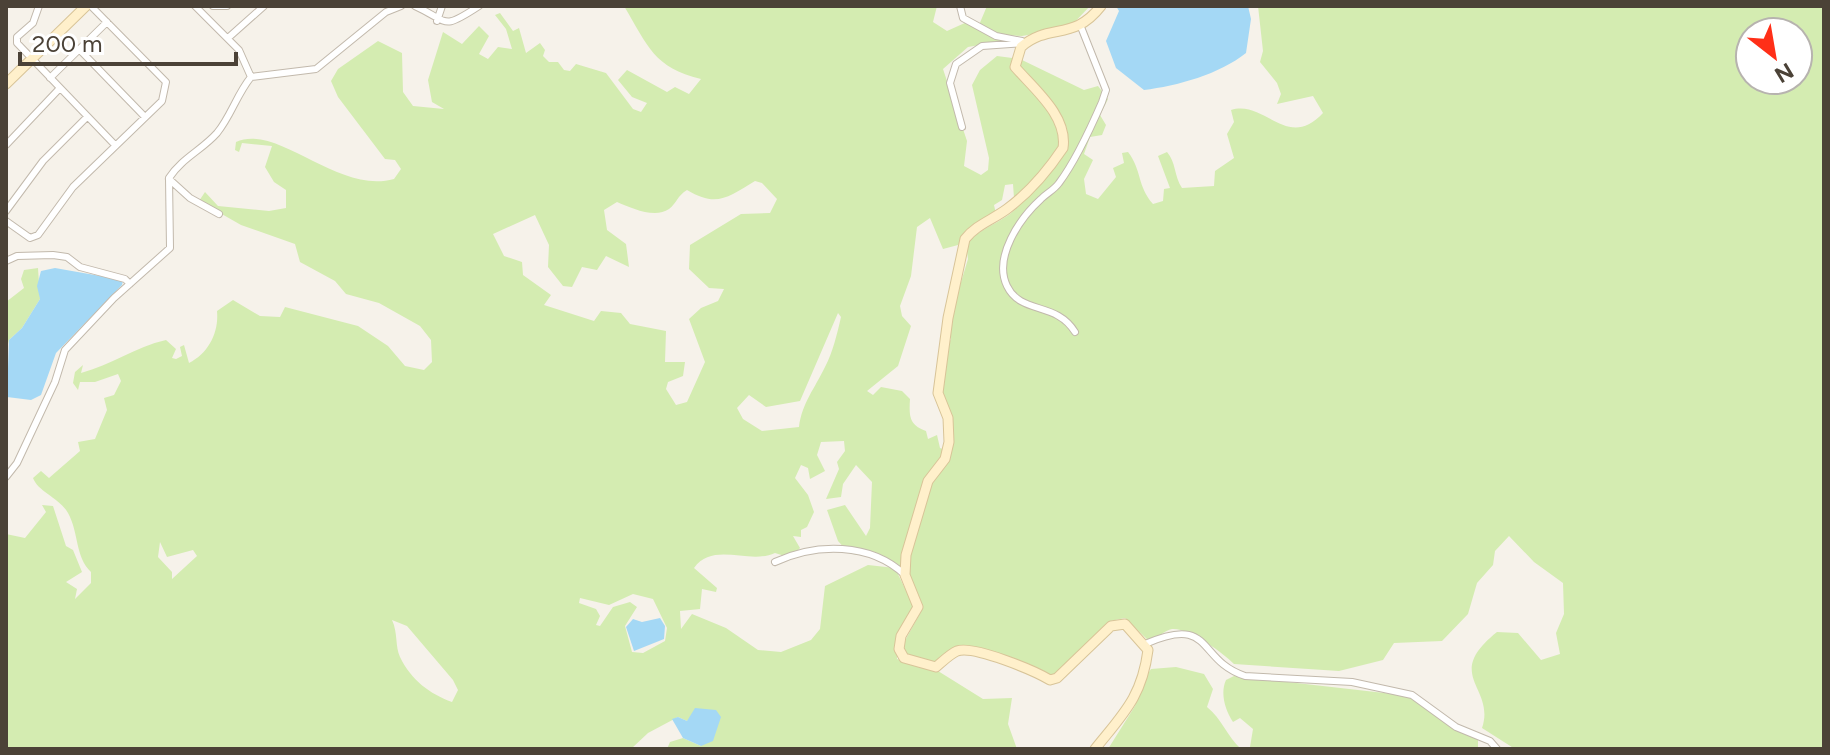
<svg xmlns="http://www.w3.org/2000/svg" width="1830" height="755" font-family="Figtree,sans-serif">
  <rect width="100%" height="100%" fill="#f6f2ea"/>
  <path fill="#d4ecb1" fill-rule="evenodd" d="M624 6H937L933 22 947 31 967 22 996 38 1014 39 968 47 943 69 967 141 964 166 981 175 988 170 989 158 972 85 980 70 997 56 1020 59 1084 90 1098 86 1108 99 1100 115 1106 125 1102 135 1090 137 1084 154 1093 160 1084 179 1086 194 1098 199 1116 177 1113 168 1124 163 1122 153 1128 152C1142 170 1137 186 1153 204L1163 201 1164 189 1170 188 1158 156 1167 152C1176 162 1174 176 1182 188L1214 186 1215 171 1234 158 1227 134 1234 122 1231 110C1265 99 1287 152 1323 113L1313 96 1277 104 1281 94 1277 83 1260 62 1263 51 1258 6H1824V749H1515L1482 728C1496 687 1442 676 1497 632L1518 633 1541 660 1560 654 1556 633 1564 614 1563 583 1534 562 1509 536 1495 551 1493 565 1477 583 1468 614 1442 641 1394 643 1383 660 1339 671 1234 664C1224 653 1187 627 1172 629 1165 630 1157 638 1151 643L1125 618 1110 621 1050 679 1023 662 970 649 934 665 907 657 902 646 923 608C920 595 912 584 909 572 900 536 935 478 952 448L940 394 946 342 951 340 949 322 968 259 966 244C982 225 1013 220 1024 198H1014L1013 184 1005 185 1002 200 994 205 996 214 971 226 958 245 943 249 930 218 917 227 911 276 900 306 902 316 911 326 898 366 867 391 873 395 881 387 902 391 910 399C909 416 909 425 926 431L928 439 937 435 940 448 945 450 918 498 904 570C888 552 870 559 849 553L838 541 827 510 845 505 866 536 870 528 872 482 856 465 843 484 841 497 826 499 839 469 837 462 845 451 844 441 821 442 817 455 825 471 810 479 808 468 801 465 795 478 808 495 814 512 807 527 801 530V537L793 536 800 548 791 558 775 553C749 565 713 541 694 568L717 588 716 592 702 589 700 609 680 611 681 629 692 614 726 628 758 650 781 652 811 640 820 629 825 586 868 565 895 568 914 607 897 641V659L938 671 983 699 1012 698 1008 724 1017 749H667L670 742 683 738 701 746 691 718 687 721 678 717 648 733 631 749H6V534L25 538 46 512 42 505 53 506 66 546 73 550 82 572 66 582 77 589 75 599 91 583V572C75 557 79 533 68 513 60 498 38 492 33 478L41 471 49 478 80 451 78 442 95 439 107 410 104 398 114 395 121 381 118 374 95 382H80L78 390 73 383 75 372 83 365 81 373C111 365 135 347 166 340L176 349 172 358 176 359 182 356 180 347 184 345 189 363C209 353 219 332 217 311L233 300 260 316 280 317 285 307 358 326 388 346 405 366 424 370 432 362 431 340 420 326 379 303 346 294 335 281 300 262 295 244 241 225 199 201 205 192 218 206 269 211 286 208V190L274 182 265 167 272 146 242 143 239 152 235 150 236 142C278 123 338 195 394 179L401 169 395 160 385 159 338 97 331 81 338 69 378 41 402 53 403 92 413 106 444 109 432 102 428 80 443 32 462 44 479 26 489 36 479 54 488 59 498 47 512 49 506 29 495 15 500 13 513 31 519 28 526 53 540 43 545 50 543 56 549 62H558L564 70 570 71 576 64 606 73 633 109 641 112 647 103 632 97 618 80 627 70 667 92 675 87 689 94 701 79C654 68 648 46 624 6ZM1750 32H1798V80H1750ZM755 181 762 183 777 199 770 213 741 214 690 245 689 269 709 288 724 289 718 301 701 308 689 319 705 362 687 402 676 405 666 389 668 382 683 376 685 362H665L666 331 630 324 621 313 601 311 594 321 544 305 551 295 523 275 522 262 504 256 493 234 535 215 549 245 548 267 563 286 572 287 582 267 597 270 606 256 629 267 626 244 607 230 604 210 617 202C631 208 655 219 669 209 677 203 677 196 687 190 717 208 728 197 755 181ZM838 313 841 317C837 334 833 352 825 367 815 388 802 403 799 427L762 431 743 419 737 408 749 395 766 407 800 401ZM160 542 167 557 193 550 197 556 172 579V572L158 557ZM633 594 653 599 667 628 665 641 643 653 632 652 625 626 637 607 630 602 613 607 600 626 596 625 600 616 596 609 579 603 580 598 609 605ZM392 620 407 626 453 680 458 690 452 702C430 694 411 680 400 657 395 646 398 633 392 620Z
    M987 6H1090L1069 28 1022 36 1000 35 979 25Z
    M38 268 40 299 22 328 9 340 6 352V302L24 288 21 279 24 270Z
    M1176 667 1204 674 1213 689 1207 707C1222 719 1227 736 1241 749H1108L1135 706 1141 684 1151 669Z
    M1234 676 1402 695 1421 702 1478 740V749H1253L1250 747 1253 729 1240 718 1233 722C1225 710 1220 693 1226 680Z"/>
  <path fill="#a4d8f5" d="M1116 6H1248L1251 19 1246 53C1220 74 1177 86 1144 90L1116 68 1106 41 1119 11Z
    M55 268 123 280 122 285 56 353 41 395 31 400 7 397 9 340 22 328 40 299 37 286 41 271Z
    M660 618 665 626 664 639 634 651 626 627 633 619 642 622Z
    M695 708 716 710 721 717 713 741 701 746 683 738 672 719 678 717 687 721Z"/>
  <g fill="none" stroke-linecap="round" stroke-linejoin="round">
    <defs>
      <path id="street" d="M39 6 33 23 17 37V43L115 145
        M195 6 239 50 251 77
        M213 6H227
        M415 6C450 22 441 31 479 6
        M960 6 963 18 996 36 1022 41
        M437 21 442 6
        M228 38 264 6
        M79 49 145 117
        M50 78 107 22
        M962 127 950 83 956 64 982 46 1026 43
        M6 145 60 88
        M169 179 190 198 219 214
        M6 211 43 161 87 117
        M6 221 30 238 38 235 73 187 162 101 166 82 91 6
        M6 261 17 256 53 255 67 257 80 267 125 279 130 284
        M1075 332C1056 301 1021 315 1007 286 993 257 1020 218 1041 199 1047 193 1054 190 1059 183 1074 163 1092 125 1102 102L1106 90 1081 27
        M6 477 17 463 55 382 65 350 114 298 170 248 169 178C182 158 202 150 217 133 231 116 237 94 251 77L316 69 386 12 401 6
        M775 562C816 543 870 542 905 575
        M1145 644C1214 614 1196 660 1245 676L1352 682 1412 695 1456 727 1490 741 1497 749"/>
      <path id="secondary" d="M6 84 86 6
        M1095 749C1123 714 1142 697 1148 650L1125 624 1111 626 1057 678 1050 680C1035 671 974 645 957 651 950 654 942 662 936 667L904 658 899 649 901 636 918 607 905 575 906 555 928 481 945 459 949 442 948 418 938 393 948 318 965 239C976 225 992 220 1007 209 1030 192 1047 172 1063 148 1068 116 1034 89 1015 67L1021 47C1050 22 1073 42 1101 6"/>
    </defs>
    <use href="#street" stroke="#c2b9ac" stroke-width="8"/>
    <use href="#secondary" stroke="#d8c498" stroke-width="11"/>
    <use href="#street" stroke="#fff" stroke-width="6"/>
    <use href="#secondary" stroke="#fff0cb" stroke-width="9"/>
  </g>
  <rect width="1830" height="755" fill="none" stroke="#4b4237" stroke-width="16"/>
  <g transform="translate(1774 56) rotate(149)"><circle r="38" fill="#ffffff" stroke="#b7b3af" stroke-width="2"/>
  <path d="M0-6L14 30L0 20L-14 30Z" fill="#ff2f18"/>
  <text y="-12" font-size="22" font-weight="bold" text-anchor="middle" fill="#4b4237">N</text>
  </g>
  <path d="M20 52v12h216v-12" fill="none" stroke="#4b4237" stroke-width="4"/>
  <text x="32" y="52" font-size="24" fill="#4b4237" stroke="#ffffff" stroke-width="6" paint-order="stroke">200 m</text>
</svg>
